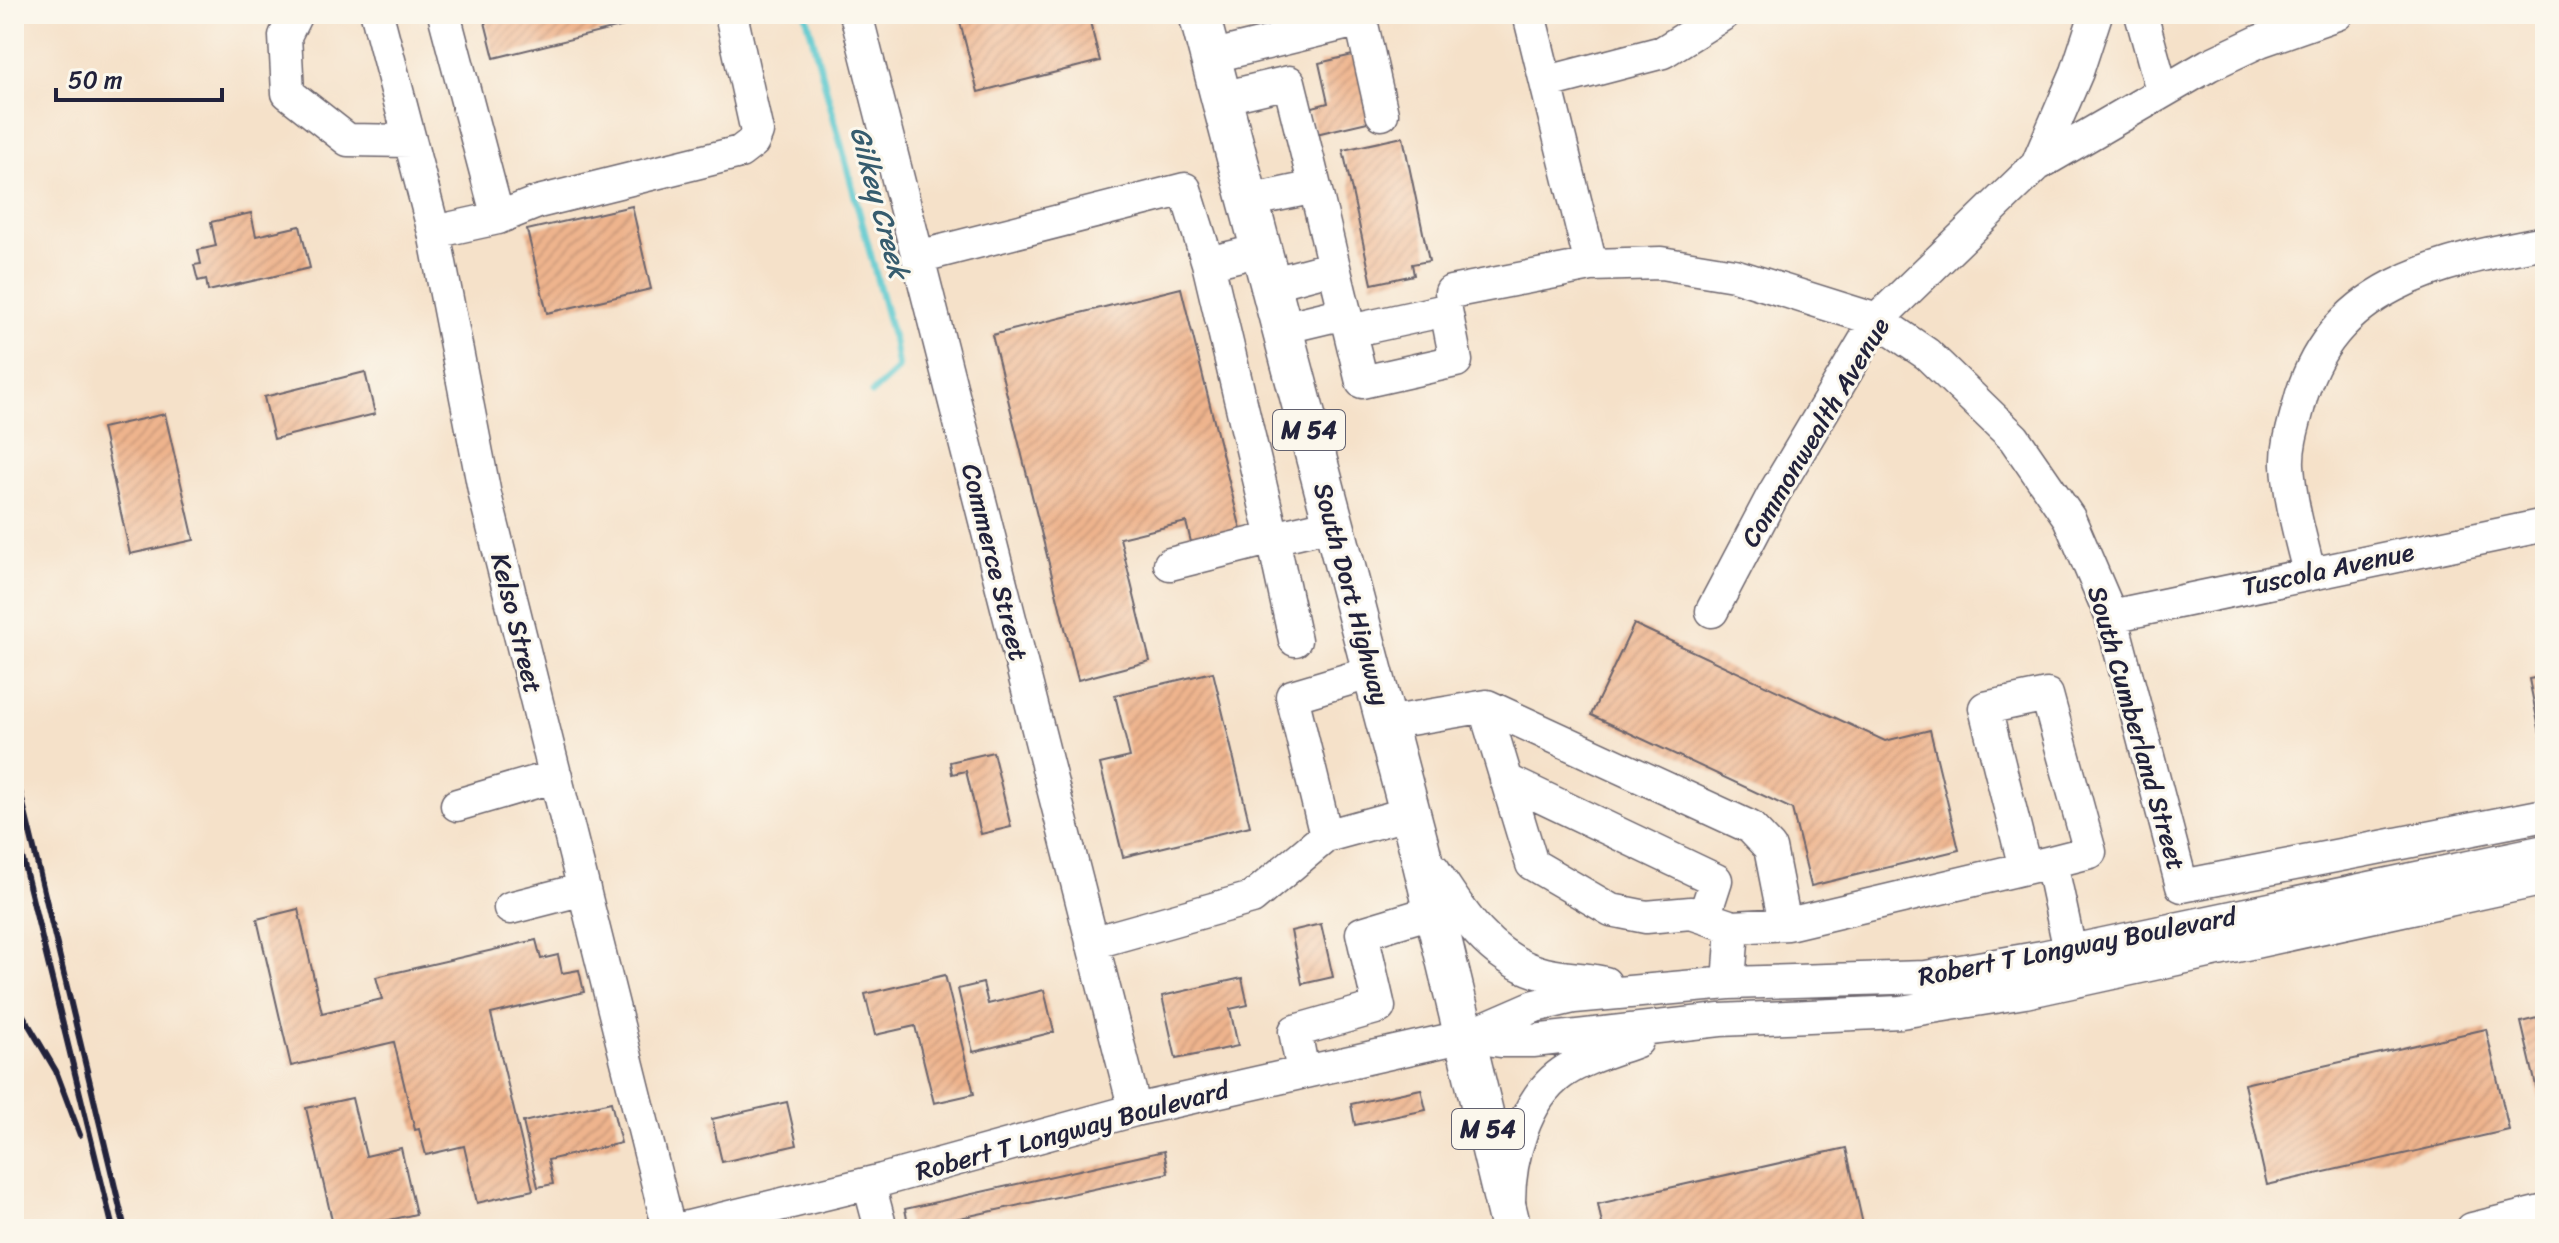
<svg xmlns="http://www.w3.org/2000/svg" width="2559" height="1243" font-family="Sriracha,sans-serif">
  <defs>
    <pattern id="building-hatch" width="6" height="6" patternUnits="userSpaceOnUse" patternTransform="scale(2)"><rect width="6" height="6" fill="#eeb48d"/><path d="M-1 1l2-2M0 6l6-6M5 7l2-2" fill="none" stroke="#cc9a7b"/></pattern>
  </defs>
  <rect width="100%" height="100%" fill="#fbf7ec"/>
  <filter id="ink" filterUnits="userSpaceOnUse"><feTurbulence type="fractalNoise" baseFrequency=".0125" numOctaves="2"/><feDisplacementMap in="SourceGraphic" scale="16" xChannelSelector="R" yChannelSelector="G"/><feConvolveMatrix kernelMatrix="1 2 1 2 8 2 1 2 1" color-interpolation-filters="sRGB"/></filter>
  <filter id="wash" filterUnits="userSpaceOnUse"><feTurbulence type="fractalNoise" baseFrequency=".006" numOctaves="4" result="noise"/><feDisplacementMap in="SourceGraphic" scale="32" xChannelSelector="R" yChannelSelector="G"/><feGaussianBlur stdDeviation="1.8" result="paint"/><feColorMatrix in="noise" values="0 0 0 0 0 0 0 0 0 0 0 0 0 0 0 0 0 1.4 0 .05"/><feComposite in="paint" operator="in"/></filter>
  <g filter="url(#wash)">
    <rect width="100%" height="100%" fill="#f5e1c9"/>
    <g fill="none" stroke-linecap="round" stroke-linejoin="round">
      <path stroke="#5ac8ce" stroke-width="7" d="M806 14 894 342 898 369 872 393"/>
    </g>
    <g id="blocks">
      <path fill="url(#building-hatch)" d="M483 14H669V15L494 58Z
        M958 14H1088L1100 61 978 92Z
        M1361 53 1376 120 1316 134 1309 108 1328 103 1319 63Z
        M1403 137 1429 261 1412 264 1414 275 1372 284 1343 150Z
        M632 206 651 289 547 313 527 230Z
        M251 213 256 236 300 226 310 268 208 291 206 279 198 281 194 265 201 264 198 250 216 246 211 222Z
        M1181 288 1241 530 1191 542 1186 522 1120 538 1150 661 1078 680 992 335Z
        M365 372 375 414 274 439 264 397Z
        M165 414 194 540 130 554 102 428Z
        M1634 624 1885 741 1930 730 1959 850 1811 886 1792 809 1591 715Z
        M1213 672 1250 826 1123 857 1100 764 1130 757 1115 695Z
        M2545 676V742L2542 743 2529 679Z
        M993 752 1011 827 981 834 966 771 952 774 950 762Z
        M298 909 322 1013 382 999 376 977 536 940 541 959 558 955 562 973 579 970 584 992 491 1014 533 1190 477 1203 464 1146 426 1155 419 1129 415 1130 394 1042 291 1066 257 919Z
        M1321 924 1333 977 1302 984 1291 931Z
        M945 975 974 1094 934 1103 915 1026 875 1035 865 994Z
        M1242 978 1248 1005 1230 1009 1238 1046 1176 1059 1162 996Z
        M983 983 988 1004 1044 990 1054 1032 973 1052 958 989Z
        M2545 1016V1106L2541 1107 2521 1022Z
        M2486 1029 2509 1130 2267 1185 2244 1084Z
        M1421 1089 1426 1110 1355 1125 1351 1104Z
        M352 1098 366 1156 401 1148 416 1214 350 1229H334L306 1108Z
        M611 1102 621 1143 548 1160 553 1184 538 1187 523 1122Z
        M787 1102 797 1145 722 1162 712 1119Z
        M1846 1148 1864 1229H1603L1598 1204Z
        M1164 1151 1168 1173 909 1229 905 1209Z"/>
    </g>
  </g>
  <g filter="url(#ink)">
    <use href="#blocks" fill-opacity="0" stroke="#6c656d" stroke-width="2"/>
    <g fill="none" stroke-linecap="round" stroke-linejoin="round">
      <defs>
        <path id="minor" d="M296 14 285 36 288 93 348 140 410 141
          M377 14 434 232 485 495 669 1229
          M856 14 1135 1110
          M1529 14 1591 265
          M2141 14 2162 90
          M1210 57 1361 20 1382 114
          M1548 82 1663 52 1724 14
          M1221 98 1289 82 1315 187
          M2037 165 2077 72 2096 14
          M1248 201 1315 187 1334 267 1270 284
          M498 218 538 202 740 152 753 142 757 132 731 14
          M434 232 498 218 444 14
          M918 257 1185 189 1208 263 1261 250
          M1208 263 1273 538 1333 524
          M1334 267 1362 382 1456 361 1446 310 1350 331
          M1451 292 1591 265 1661 263 1734 275 1877 320 1927 354 2014 438 2069 518 2111 616 2182 886 2545 815
          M1282 328 1345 313
          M1170 564 1273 538 1295 640
          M2309 572C2300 536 2290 501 2288 465 2287 445 2294 424 2299 405 2329 284 2440 262 2545 242
          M1712 611 1773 495 1877 320 2037 165 2209 65 2260 41 2337 14
          M2111 616 2545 525
          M1373 672 1292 696 1326 836 1410 813
          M1487 706 1750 827 1770 848 1785 924
          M1386 723 1487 706 1489 722 1532 864 1611 910 1646 917 1691 913 1733 927 1788 924 2051 862 2070 951
          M1506 780 1716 880 1704 917
          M457 805 556 776
          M2025 868 1985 708 2047 695 2090 852 2051 862
          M1434 870C1461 912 1488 956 1538 972 1559 979 1584 978 1605 983
          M510 908 584 889
          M1092 943 1252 898 1326 836
          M1729 983 1733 927
          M1466 1036 1501 1041H1533L1720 1020 1901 1012 2025 992 2545 879
          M1303 1072 1295 1031 1379 1007 1362 933 1435 911
          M869 1184 881 1229
          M1509 1202C1509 1159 1525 1099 1562 1073 1583 1058 1613 1050 1637 1041
          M680 1229 882 1180 1135 1110 1466 1036 1535 1006 1574 997 1729 983 1926 977 2042 957 2545 851
          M2472 1229 2545 1211"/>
        <path id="major" d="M1199 14 1419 847 1511 1229"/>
      </defs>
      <use href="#minor" stroke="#6c656d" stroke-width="35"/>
      <use href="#major" stroke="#6c656d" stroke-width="43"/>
      <use href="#minor" stroke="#fff" stroke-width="32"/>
      <use href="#major" stroke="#fff" stroke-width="40"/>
      <path stroke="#22223b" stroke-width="6" d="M14 766 125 1229
        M14 824 113 1229
        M14 1000 56 1071 80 1135"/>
    </g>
  </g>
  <g text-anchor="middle" stroke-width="6" stroke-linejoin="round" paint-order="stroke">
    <g fill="#fbf7ec" stroke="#636270" stroke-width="2">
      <rect x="1273" y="410" width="72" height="40" rx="6"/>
      <rect x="1452" y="1109" width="72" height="40" rx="6"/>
    </g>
    <g font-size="24" font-weight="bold" fill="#22223b">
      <text x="1309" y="438">M 54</text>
      <text x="1488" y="1137">M 54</text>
    </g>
    <g font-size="26" fill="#22223b" stroke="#fbf7ec">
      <text transform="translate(1815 432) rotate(-59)" y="9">Commonwealth Avenue</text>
      <text transform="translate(995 562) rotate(76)" y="9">Commerce Street</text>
      <text transform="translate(2328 569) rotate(-12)" y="9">Tuscola Avenue</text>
      <text transform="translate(1352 594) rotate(75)" y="9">South Dort Highway</text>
      <text transform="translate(517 623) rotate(76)" y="9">Kelso Street</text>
      <text transform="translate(2137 728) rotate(74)" y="9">South Cumberland Street</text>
      <text transform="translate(2077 946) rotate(-11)" y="9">Robert T Longway Boulevard</text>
      <text transform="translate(1072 1130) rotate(-15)" y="9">Robert T Longway Boulevard</text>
    </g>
    <g font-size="28" font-style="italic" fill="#365c6e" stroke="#fbf7ec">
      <text transform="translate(880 202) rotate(75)" y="10">Gilkey Creek</text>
    </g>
  </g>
  <rect width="2559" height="1243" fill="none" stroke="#fbf7ec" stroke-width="48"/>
  <path d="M56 88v12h166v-12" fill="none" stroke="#22223b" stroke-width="4"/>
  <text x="68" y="88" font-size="24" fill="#22223b" stroke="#fbf7ec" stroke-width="6" paint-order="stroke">50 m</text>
</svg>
